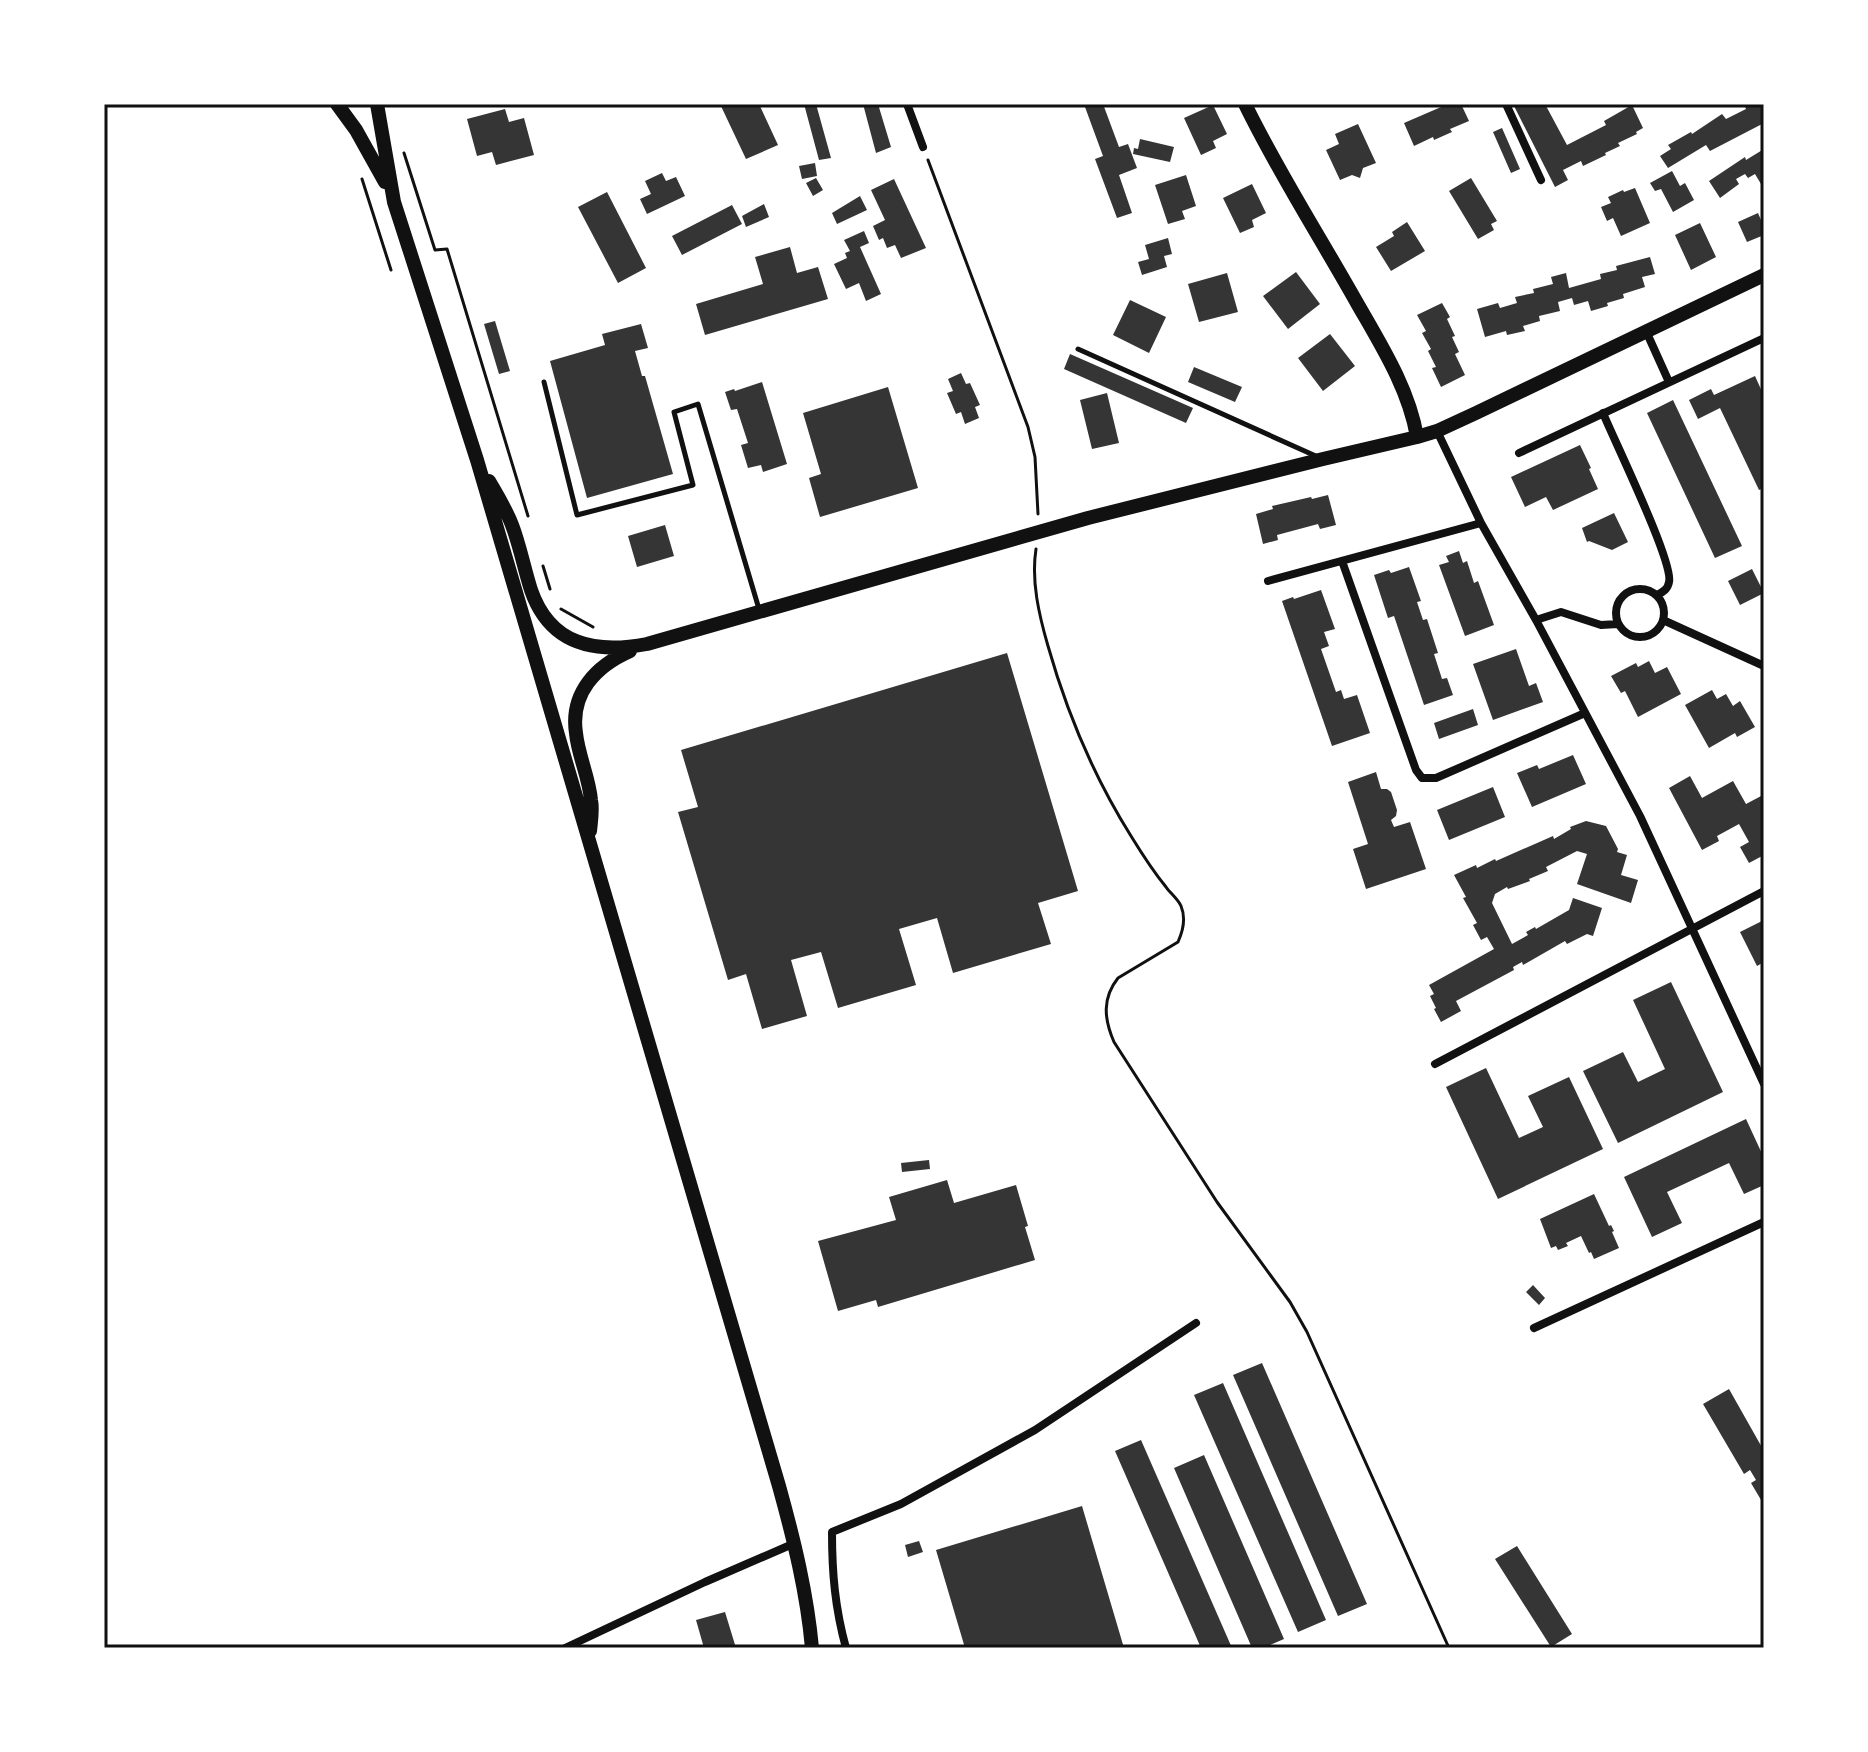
<svg xmlns="http://www.w3.org/2000/svg" width="1868" height="1752" font-family="Lato,sans-serif">
  <rect width="100%" height="100%" fill="#fff"/>
  <path fill="#353535" d="M720 104H759L778 145 746 159Z
    M804 104H816L831 158 819 160Z
    M863 104H878L891 147 876 153Z
    M1086 104H1103L1119 147 1128 144 1137 168 1119 175 1132 213 1117 218 1095 159 1103 156 1085 107 1087 106Z
    M1448 104H1461L1469 121 1450 129 1452 132 1434 140 1433 137 1414 146 1404 123Z
    M1513 104H1545L1567 145 1606 125 1604 121 1632 105 1643 128 1636 132 1637 134 1618 143 1620 146 1605 153 1606 155 1583 166 1581 161 1563 170 1568 180 1555 187Z
    M1744 104H1764V123L1710 151 1706 145 1668 168 1660 156 1671 149 1668 145 1691 132 1692 134 1722 114 1726 119 1746 109Z
    M1213 105 1227 134 1213 141 1216 148 1201 155 1184 118Z
    M505 109 509 122 524 118 534 155 496 165 492 152 477 156 467 119Z
    M1358 124 1376 163 1363 168 1360 178 1352 175 1340 180 1326 150 1339 144 1335 134Z
    M1502 128 1520 169 1511 173 1493 132Z
    M1140 139 1174 147 1170 162 1133 154 1134 148 1138 149Z
    M1764 149V182L1761 184 1755 174 1748 178 1745 174 1736 179 1739 184 1720 198 1709 181 1745 157 1746 160Z
    M815 163 817 176 802 179 799 166Z
    M1672 171 1680 186 1685 183 1694 200 1673 212 1661 189 1655 191 1650 183Z
    M662 173 666 181 676 177 685 196 647 214 640 199 651 194 645 181Z
    M1186 175 1196 206 1182 211 1185 219 1168 224 1155 185Z
    M816 178 823 190 813 196 806 183Z
    M1471 178 1497 221 1491 224 1494 230 1478 239 1449 191Z
    M894 179 926 248 901 258 895 245 887 248 883 238 879 240 873 226 885 220 871 190Z
    M1252 184 1266 213 1252 220 1254 227 1240 233 1223 198Z
    M1635 188 1650 223 1621 236 1613 218 1607 221 1601 207 1611 203 1608 197 1623 190 1624 192Z
    M607 192 646 268 618 283 578 207Z
    M860 196 867 210 837 224 832 213Z
    M764 204 769 217 746 227 742 216Z
    M732 205 742 224 682 255 672 236Z
    M1758 213 1764 227V235L1747 242 1738 222Z
    M1407 222 1425 251 1391 271 1376 247 1394 236 1392 232Z
    M1700 223 1716 257 1691 270 1675 235Z
    M864 231 869 243 860 247 881 294 866 301 859 283 846 289 834 264 847 258 845 253 850 251 844 240Z
    M1168 238 1172 254 1164 256 1167 267 1142 275 1138 262 1149 259 1145 245Z
    M790 247 797 273 818 267 828 299 705 335 696 304 763 284 755 257Z
    M1650 257 1655 274 1642 277 1645 287 1623 294 1624 298 1607 303 1608 306 1591 311 1588 301 1574 305 1572 298 1558 302 1560 311 1539 316 1540 321 1523 326 1525 331 1507 335 1506 331 1485 337 1477 309 1498 303 1500 308 1517 303 1515 297 1534 293 1533 289 1553 284 1551 277 1566 273 1569 288 1601 279 1600 274 1617 270 1616 266Z
    M1296 272 1320 304 1288 329 1263 296Z
    M1227 273 1238 312 1199 322 1188 284Z
    M1130 300 1166 317 1149 353 1113 335Z
    M1442 303 1450 317 1447 319 1455 336 1452 337 1459 352 1455 354 1465 375 1441 387 1432 368 1436 367 1428 351 1431 349 1422 333 1426 331 1417 315Z
    M495 321 510 371 499 374 484 324Z
    M641 324 648 348 635 351 642 376H645L673 474 587 498 550 361 605 345 602 334Z
    M1330 334 1355 366 1323 391 1298 358Z
    M1070 354 1193 408 1186 423 1064 369Z
    M1194 367 1242 387 1235 402 1188 382Z
    M961 373 966 384 970 383 980 405 975 407 979 418 965 424 961 412 956 414 947 393 953 391 948 379Z
    M1755 376 1764 396V488L1759 490 1720 408 1698 419 1689 400 1711 389 1714 395Z
    M762 382 787 464 763 472 761 465 748 468 741 445 748 443 737 409 731 410 725 392 734 389 735 391Z
    M888 387 918 488 820 517 809 478 821 474 803 413Z
    M1107 393 1119 443 1092 449 1080 400Z
    M1673 400 1742 546 1715 558 1647 413Z
    M1580 445 1591 468 1589 469 1598 489 1553 510 1546 497 1525 507 1511 477Z
    M1328 495 1336 525 1320 529 1318 524 1277 535 1278 540 1263 544 1256 514 1273 509 1272 506 1311 497 1312 499Z
    M1614 513 1628 542 1612 550 1589 541 1587 542 1582 528Z
    M665 525 674 556 637 567 628 536Z
    M1459 551 1463 563 1467 561 1474 583 1478 581 1494 625 1465 636 1439 565 1449 562 1446 556Z
    M1409 567 1421 601 1417 602 1423 620 1427 619 1438 653 1434 654 1442 679 1447 678 1453 695 1424 705 1394 616 1388 618 1374 575 1389 570 1391 573Z
    M1752 569 1764 593 1740 605 1728 581Z
    M1321 590 1335 629 1324 632 1329 646 1321 649 1336 692 1341 690 1344 699 1357 695 1370 733 1332 746 1282 601 1293 597 1294 599Z
    M1516 649 1529 686 1536 683 1543 702 1493 720 1473 664Z
    M1007 653 1078 891 1038 903 1051 944 953 973 937 918 899 929 916 985 838 1008 821 952 791 960 807 1016 762 1029 746 974 728 980 678 812 698 807 681 750Z
    M1649 661 1655 673 1667 667 1681 694 1638 717 1625 691 1621 693 1611 676 1636 663 1638 667Z
    M1712 690 1717 699 1726 694 1733 706 1740 701 1755 727 1737 737 1735 733 1709 748 1685 705Z
    M1473 709 1478 725 1439 739 1434 723Z
    M1573 755 1586 784 1532 807 1517 773 1537 765 1539 769Z
    M1376 772 1381 789H1387L1391 792 1397 810 1396 816 1391 820 1394 827 1410 822 1426 869 1366 889 1353 849 1368 844 1348 782Z
    M1690 776 1702 798 1733 781 1746 804 1763 795 1764 855 1749 863 1740 847 1749 842 1739 824 1717 836 1719 841 1702 850 1669 788Z
    M1493 787 1505 817 1449 840 1437 810Z
    M1586 821 1606 826 1618 849 1617 852 1627 855 1621 875 1638 880 1631 903 1577 884 1587 854 1577 851 1546 867 1548 871 1529 879 1530 881 1508 889 1507 887 1495 894 1492 903 1512 944 1528 935 1526 932 1535 927 1536 929 1569 910 1573 898 1602 908 1593 936 1587 934 1567 944 1565 941 1523 965 1522 962 1513 967 1514 970 1456 1001 1461 1011 1441 1022 1434 1009 1436 1008 1430 996 1434 994 1429 985 1494 949 1487 937 1481 940 1473 925 1477 923 1463 898 1466 897 1454 875 1476 865 1477 868 1495 859 1496 861 1553 836 1554 839 1571 829 1570 827Z
    M1764 920V962L1757 966 1740 932Z
    M1671 982 1723 1092 1618 1143 1583 1071 1623 1052 1638 1082 1665 1069 1633 1000Z
    M1486 1068 1519 1138 1543 1127 1528 1096 1569 1077 1603 1149 1498 1199 1446 1087Z
    M1746 1119 1764 1158V1185L1744 1194 1729 1163 1667 1192 1682 1223 1652 1237 1624 1177Z
    M929 1160 930 1169 902 1172 901 1163Z
    M947 1180 954 1203 1016 1185 1028 1226 1025 1227 1035 1260 878 1307 876 1300 838 1311 818 1241 896 1220 889 1197Z
    M1594 1194 1609 1226 1611 1225 1614 1231 1612 1232 1619 1248 1594 1259 1591 1252 1589 1253 1581 1236 1566 1243 1568 1246 1558 1250 1556 1246 1551 1248 1540 1219Z
    M1533 1285 1545 1298 1539 1305 1526 1292Z
    M1262 1363 1367 1604 1338 1616 1233 1375Z
    M1223 1383 1326 1620 1298 1632 1194 1395Z
    M1729 1389 1764 1451V1505L1751 1483 1756 1480 1750 1470 1744 1474 1703 1404Z
    M1141 1440 1232 1648H1201L1115 1451Z
    M1204 1455 1284 1639 1263 1648H1252L1174 1468Z
    M1082 1506 1124 1648H965L936 1550Z
    M919 1541 923 1552 908 1557 905 1545Z
    M1517 1546 1572 1634 1551 1647 1495 1559Z
    M725 1612 736 1648H704L696 1620Z"/>
  <g fill="none" stroke-linecap="round" stroke-linejoin="round">
    <path stroke="#111" stroke-width="3" d="M404 153 435 250 447 249 528 516
      M928 160 1028 427 1035 457 1038 514
      M362 179 391 270
      M1036 549C1031 581 1039 615 1048 646 1067 713 1094 777 1131 836 1142 854 1153 871 1166 887 1170 893 1178 899 1181 906 1186 918 1183 931 1178 942L1118 978C1102 998 1104 1019 1114 1042L1217 1202 1290 1302 1307 1332 1449 1648
      M543 566 550 589
      M561 609 593 627"/>
    <path stroke="#111" stroke-width="5" d="M1078 349 1318 457
      M544 382 577 515 693 485 674 412 698 404 759 609"/>
    <path stroke="#111" stroke-width="8" d="M907 104 923 147
      M1506 104 1541 180
      M1646 331 1669 382
      M1603 413C1614 440 1674 563 1669 582 1668 589 1663 592 1657 595
      M1437 431 1481 523 1536 620 1640 816 1764 1084
      M1519 453 1764 338
      M1342 561 1416 770 1422 778H1436L1585 713
      M1268 581 1481 523
      M1616 613a24 24 0 1 1 48 0a24 24 0 1 1-48 0Z
      M1536 620 1561 612 1601 625 1618 624
      M1663 620 1764 666
      M1435 1064 1764 891
      M1534 1328 1764 1222
      M565 1648 705 1582 795 1543
      M846 1648C835 1608 832 1573 832 1532L901 1504 1035 1430 1196 1323"/>
    <path stroke="#111" stroke-width="14" d="M337 104 356 130 385 182
      M377 104 394 202 477 460 779 1486C794 1540 807 1593 812 1648
      M1245 104C1278 172 1320 237 1357 303 1381 345 1409 389 1417 437
      M489 481C497 495 506 509 512 525 520 546 524 568 531 590 550 645 595 654 647 644L1088 518 1323 459 1417 437 1437 431 1476 413 1764 275
      M590 831C591 821 593 810 591 800 589 777 578 755 576 733 570 693 596 666 630 651"/>
  </g>
  <rect width="1868" height="1752" fill="none" stroke="#ffffff" stroke-width="212"/>
  <rect x="106" y="106" width="1656" height="1540" fill="none" stroke="#111" stroke-width="3"/>
</svg>
